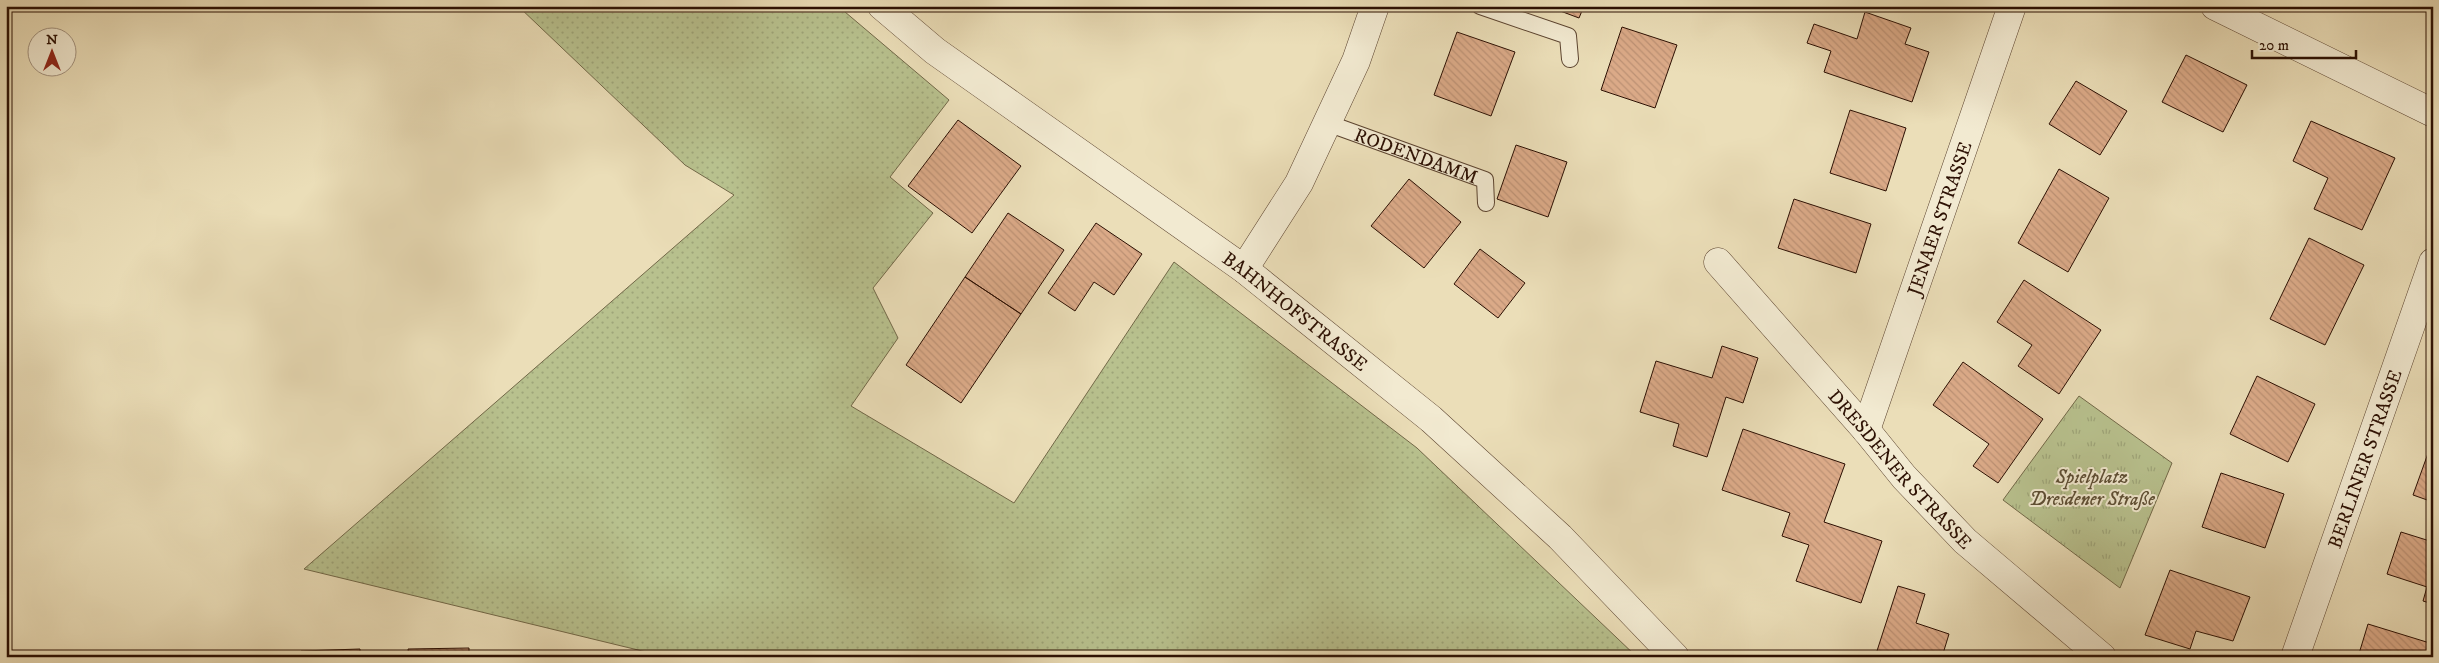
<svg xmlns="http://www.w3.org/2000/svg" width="2439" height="663" font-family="'IM FELL DW Pica',serif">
  <defs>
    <pattern id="grass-dots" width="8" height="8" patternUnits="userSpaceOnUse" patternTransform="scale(1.25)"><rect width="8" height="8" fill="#b8c18e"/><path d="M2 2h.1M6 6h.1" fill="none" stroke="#9ea579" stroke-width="1.8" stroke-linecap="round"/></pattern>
    <pattern id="park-tufts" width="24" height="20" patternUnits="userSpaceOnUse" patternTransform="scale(1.25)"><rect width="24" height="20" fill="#b8c18e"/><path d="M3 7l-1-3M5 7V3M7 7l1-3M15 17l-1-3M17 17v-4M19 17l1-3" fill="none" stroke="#9ea579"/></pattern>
    <pattern id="building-back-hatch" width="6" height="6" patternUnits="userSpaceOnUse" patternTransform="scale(1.25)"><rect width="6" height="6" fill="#dbaa88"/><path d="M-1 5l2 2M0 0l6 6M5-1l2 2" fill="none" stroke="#bc9174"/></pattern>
  </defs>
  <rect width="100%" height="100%" fill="#ebdeb8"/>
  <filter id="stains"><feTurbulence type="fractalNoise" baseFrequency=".004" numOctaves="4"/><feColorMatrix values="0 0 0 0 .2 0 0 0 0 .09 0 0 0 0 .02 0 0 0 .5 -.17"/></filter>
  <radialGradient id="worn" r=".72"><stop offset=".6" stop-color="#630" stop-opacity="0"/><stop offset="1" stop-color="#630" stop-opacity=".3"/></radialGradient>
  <path fill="url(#grass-dots)" stroke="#726848" d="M518 6H838L949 100 890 177 933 213 873 288 898 338 851 406 1014 503 1174 262 1417 448 1637 657H667L304 569 734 195 685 165Z"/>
  <path fill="url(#park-tufts)" stroke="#726848" d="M2079 396 2172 463 2120 588 2003 500Z"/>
  <path fill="url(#building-back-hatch)" stroke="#2c1003" d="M1547 6H1584L1579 18Z
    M1865 12 1911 28 1905 44 1929 52 1912 102 1824 72 1831 51 1807 43 1814 24 1857 39Z
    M1622 27 1677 45 1655 108 1601 90Z
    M1457 32 1515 52 1491 116 1434 95Z
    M2186 55 2247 85 2223 132 2162 102Z
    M2076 81 2127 111 2100 155 2049 124Z
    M1850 110 1906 128 1886 191 1830 173Z
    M958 120 1021 166 972 233 908 186Z
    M2311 121 2395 158 2362 230 2314 209 2328 178 2293 161Z
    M1516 145 1567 162 1548 217 1497 199Z
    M2059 169 2109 198 2068 272 2018 243Z
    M1409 179 1461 222 1424 268 1371 226Z
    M1794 199 1871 224 1856 273 1778 248Z
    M1008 213 1064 250 1021 314 965 277Z
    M1096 223 1142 254 1114 295 1094 282 1075 311 1048 293Z
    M2309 238 2364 265 2325 345 2270 319Z
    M1480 249 1525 283 1498 318 1454 284Z
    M965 277 1021 314 961 403 906 365Z
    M2024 280 2101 330 2059 394 2018 366 2032 345 1997 322Z
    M1722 346 1758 358 1743 403 1726 397 1707 457 1673 446 1679 424 1640 412 1656 361 1712 378Z
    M1963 362 2043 419 1998 483 1973 466 1989 444 1933 405Z
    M2257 376 2315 404 2288 462 2230 434Z
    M1743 429 1845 464 1824 522 1882 541 1861 603 1796 581 1809 545 1782 536 1790 513 1722 490Z
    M2431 445 2433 446V502L2413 495Z
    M2221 473 2284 494 2265 548 2202 527Z
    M2401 532 2433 542V604L2423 601 2427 587 2387 574Z
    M2170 570 2250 597 2233 641 2196 631 2190 649 2145 635Z
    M1898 586 1925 594 1916 623 1949 634 1942 657H1875Z
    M2368 624 2433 644V657H2358Z
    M469 648V657H409L408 649Z
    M360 649V657H301V651Z"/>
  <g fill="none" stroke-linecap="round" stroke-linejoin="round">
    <defs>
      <g id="service">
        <path d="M1480 6 1568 36 1570 59"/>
        <path id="s1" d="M1327 123 1485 180 1486 203"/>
      </g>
      <g id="minor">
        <path d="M2215 6 2433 113"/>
        <path id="s2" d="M1718 262 1866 430 1904 477 1965 541 2102 657"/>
        <path d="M1244 269 1299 183 1356 61 1375 6"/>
        <path id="s3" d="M1866 430 2012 6"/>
        <path id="s4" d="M2295 657 2433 262"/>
      </g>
      <g id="tertiary">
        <path id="s5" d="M882 6 935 51 1244 269 1431 419 1560 537 1675 657"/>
      </g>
    </defs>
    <use href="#service" stroke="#5c4430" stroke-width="18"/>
    <use href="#minor" stroke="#5c4430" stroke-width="29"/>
    <use href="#tertiary" stroke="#5c4430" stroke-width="29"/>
    <use href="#service" stroke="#f2ead1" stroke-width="16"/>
    <use href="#minor" stroke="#f2ead1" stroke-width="28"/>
    <use href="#tertiary" stroke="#f2ead1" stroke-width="28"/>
  </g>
  <g text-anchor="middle" stroke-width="4" stroke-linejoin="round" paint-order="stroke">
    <g font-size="19" fill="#2c1003" stroke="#f2ead1">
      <text dy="7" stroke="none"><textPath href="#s1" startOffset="95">RODENDAMM</textPath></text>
      <text dy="7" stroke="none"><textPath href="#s3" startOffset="224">JENAER STRASSE</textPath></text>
      <text dy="7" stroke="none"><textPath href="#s5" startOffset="514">BAHNHOFSTRASSE</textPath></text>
      <text dy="7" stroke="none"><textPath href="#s4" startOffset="210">BERLINER STRASSE</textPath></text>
      <text dy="7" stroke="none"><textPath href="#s2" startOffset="276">DRESDENER STRASSE</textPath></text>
    </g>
    <g font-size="19" font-style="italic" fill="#5d4e34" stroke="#f2ead1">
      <text x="2092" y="483">Spielplatz<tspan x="2092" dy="22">Dresdener Straße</tspan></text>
    </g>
  </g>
  <rect width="2439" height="663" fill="none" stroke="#ebdeb8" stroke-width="25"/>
  <rect x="8" y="8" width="2424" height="648" fill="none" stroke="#2c1003" stroke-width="2.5"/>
  <rect x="12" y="12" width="2414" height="638" fill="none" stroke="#2c1003"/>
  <g transform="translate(52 52)"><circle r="24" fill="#f2ead1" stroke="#a3937f"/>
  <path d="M0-4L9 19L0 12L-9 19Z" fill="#8f2418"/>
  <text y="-8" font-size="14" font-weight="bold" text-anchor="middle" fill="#2c1003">N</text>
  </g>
  <path d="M2252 50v8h104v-8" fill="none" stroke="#2c1003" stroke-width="2.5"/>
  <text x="2259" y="50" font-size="15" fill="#2c1003" stroke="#f2ead1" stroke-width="4" paint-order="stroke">20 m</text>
  <rect width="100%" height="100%" filter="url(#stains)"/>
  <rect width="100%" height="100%" fill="url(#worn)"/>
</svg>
